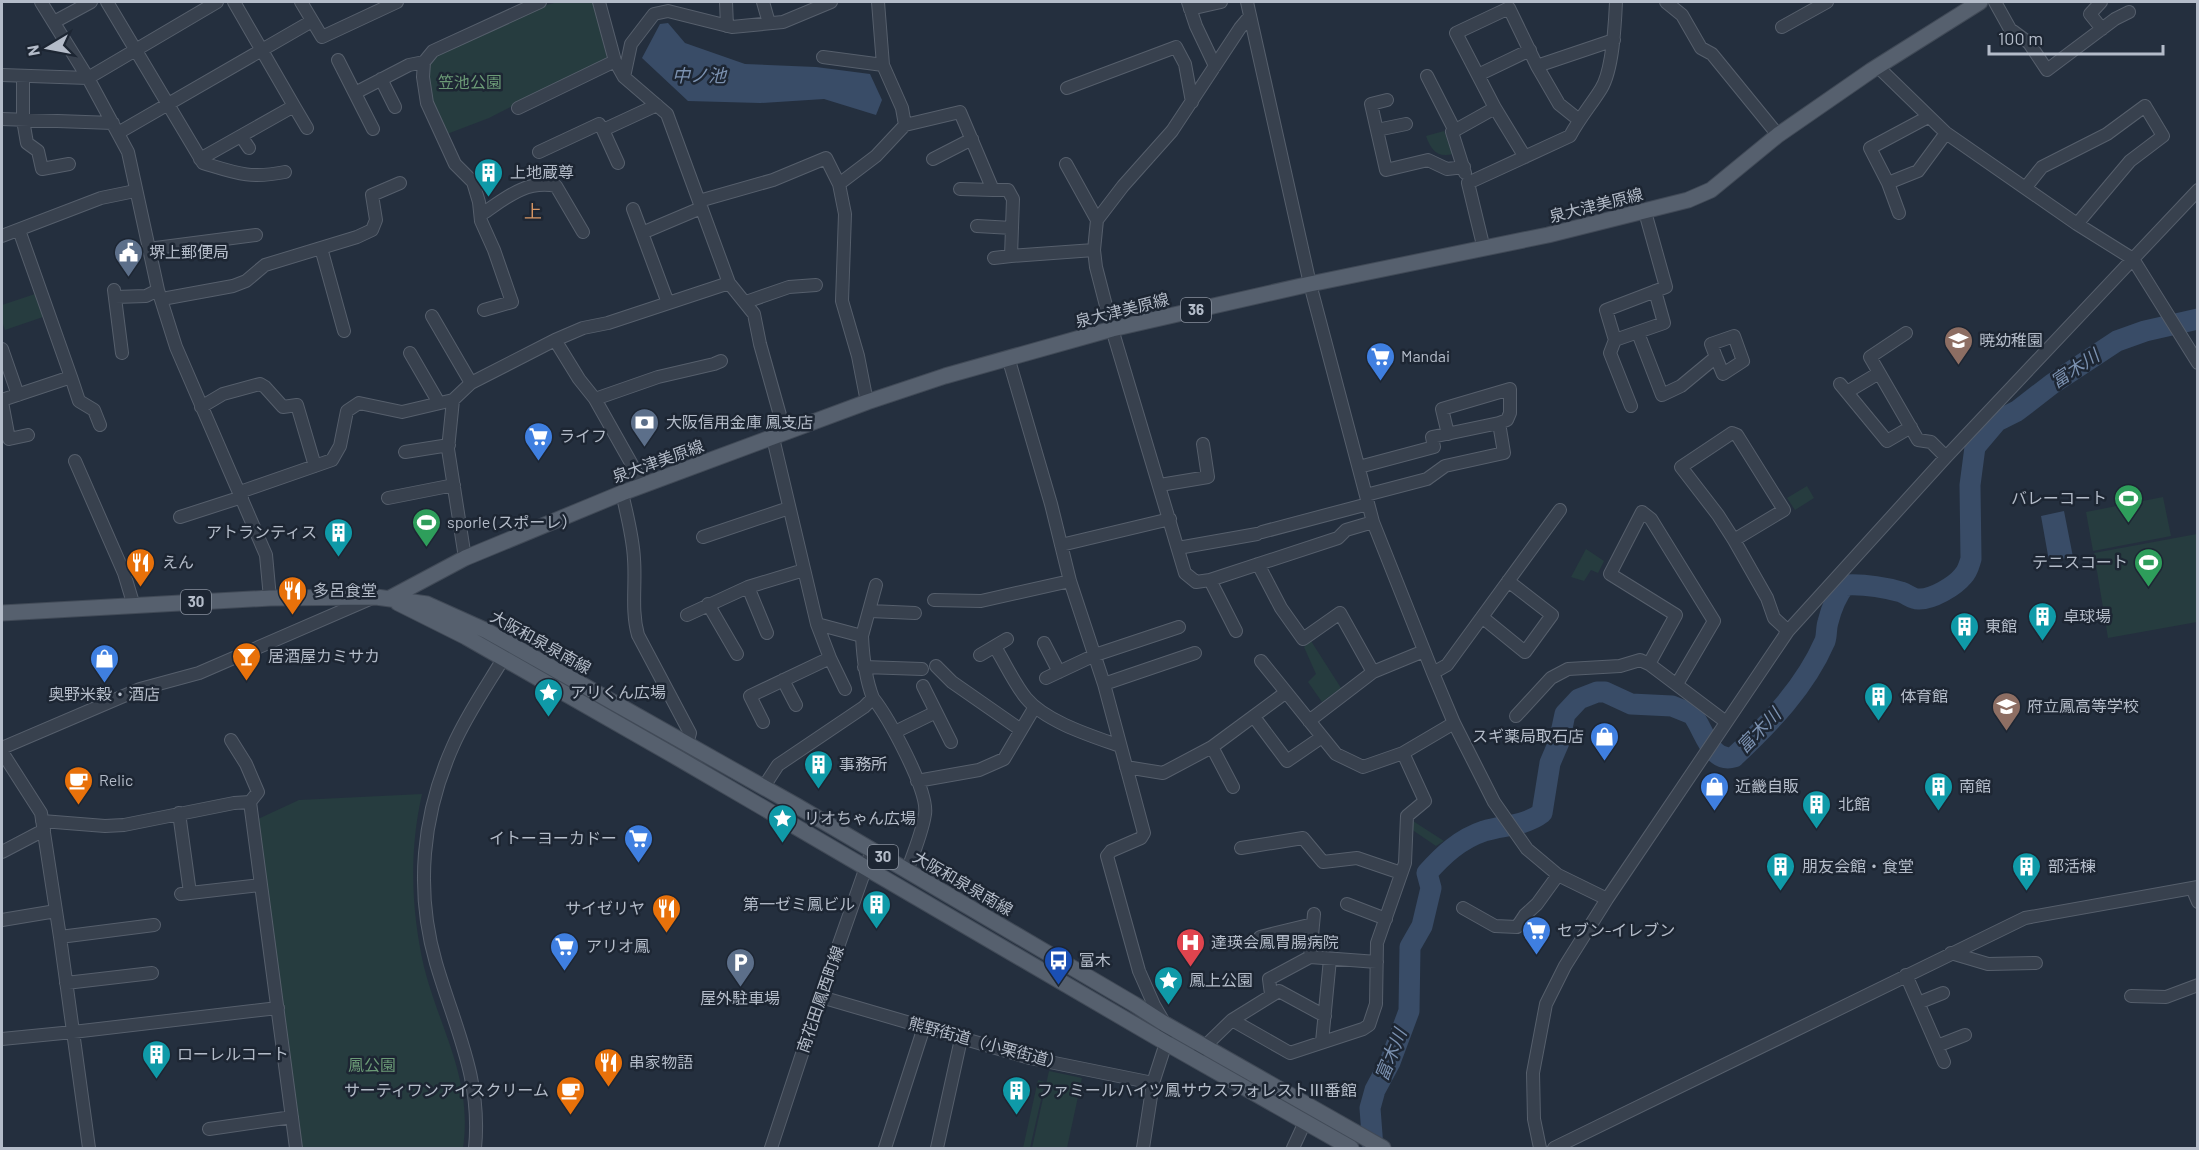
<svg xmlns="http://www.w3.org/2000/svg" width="2199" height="1150" font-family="Barlow,'Noto Sans JP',sans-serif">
  <rect width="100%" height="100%" fill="#242f3e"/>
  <path fill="#263c3f" d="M558 2H593L607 58 489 118 447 134C438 117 422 83 429 64 430 60 435 56 438 53L535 8Z
    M1444 131 1453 154C1437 158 1431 150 1426 136Z
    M35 294 43 317 5 330 2 321V305Z
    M1807 486 1814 498 1795 510 1787 498Z
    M2163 497 2171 536 2093 551 2086 512Z
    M2197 534V622L2108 638 2094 553Z
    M1586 549 1604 561 1598 573 1591 570 1584 581 1571 577Z
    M1311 641 1341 688 1322 702 1308 682 1316 674 1304 647Z
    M422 794C409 851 411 910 424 967 440 1030 473 1079 463 1148H302L258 819 299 800Z
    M1413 821 1444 841 1436 846 1411 829Z
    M1049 1071 1082 1078 1067 1148H1032Z
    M1038 1080 1045 1082 1030 1148H1023Z"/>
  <path fill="#394c67" d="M668 23 685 43 745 64 816 67 870 74 882 100 876 115 824 99 760 103 688 101 642 58 660 24Z
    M2064 511 2073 557 2049 561 2041 516Z"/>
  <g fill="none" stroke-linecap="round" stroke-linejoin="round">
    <path stroke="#394c67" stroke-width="21" d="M1373 1148 1370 1108 1375 1090 1390 1062 1409 1011 1410 947 1422 926 1431 888 1427 873C1443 855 1460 839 1484 831 1504 825 1525 826 1542 813L1550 763 1559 742 1565 714 1579 699 1597 692H1605L1631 704 1672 706 1692 714C1704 728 1710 764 1734 757 1770 723 1805 687 1825 641 1827 635 1826 628 1828 622 1831 610 1837 595 1845 585 1863 584 1883 587 1901 592 1907 594 1912 599 1918 599 1932 600 1955 586 1963 576 1968 571 1969 565 1971 559L1970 485 1975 447 1997 421 2017 411 2052 384 2117 341 2145 331 2198 319"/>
    <defs>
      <path id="minor" d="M41 2 88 78 128 152 158 290 176 347 266 555 270 598
        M107 2 203 163C236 173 249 179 285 172
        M301 2 322 37 397 2
        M599 2 615 61 624 77 667 114 729 283 754 314 760 344 785 433
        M726 2 727 26
        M763 2 769 23
        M1188 2 1196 26 1215 66
        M1247 2 1310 284 1373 522 1433 673 1454 723 1494 802 1527 849 1558 875 1607 899
        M1666 2 1682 15 1701 48 1712 54 1778 135
        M1995 2 2010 29 2029 43 2047 70 2115 19 2129 12
        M2101 2 2090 14 2102 29
        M1190 9 1221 2
        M1250 16 1240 28 1172 131 1123 186 1097 220 1094 250 1096 267 1112 329 1185 573 1196 582 1210 580 1338 538 1346 530 1373 522
        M54 22 91 2
        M1782 27 1827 2
        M823 57 883 65
        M338 60 373 129
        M1537 66 1614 40
        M1877 66 1946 133 2077 224 2133 259 2198 363
        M2 75 88 78 217 2
        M1478 75 1530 50
        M23 76V120L27 143 38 151 42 169 69 164
        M1427 76 1455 131
        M624 77 631 44 654 14 668 11 732 27 783 22 831 2
        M381 79 395 107
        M1067 88 1176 47 1185 64 1192 102
        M355 93 409 65 424 62
        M1387 100 1371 104 1386 170 1428 160 1447 169 1464 167
        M294 106 307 128
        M518 108 615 61
        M2 119 113 123
        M905 125 960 112 993 190H1008L1013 199 1011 256 1094 250
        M603 130 618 163
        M1377 130 1406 124
        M118 133 312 21
        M241 136 249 148
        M539 152 599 124 603 130 657 105
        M1525 157 1495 108 1456 33 1509 8 1537 66 1559 104 1579 120
        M200 159 294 106 234 2
        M933 159 972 139
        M1066 164 1097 220
        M1465 173 1452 132 1495 108
        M1888 183 1918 171 1946 133
        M839 184 876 156 905 125 902 108 883 65 878 2
        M2026 187 2042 167 2107 134 2145 106 2163 136 2130 161 2077 224
        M960 189 993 190
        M699 201 773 180 826 158 839 184 845 214 842 301 858 356 867 402
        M633 209 642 233 701 208
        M1899 213 1888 183 1870 148 1928 117
        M482 214C506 198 525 180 556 186L583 232
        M977 226 1012 228
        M642 233 668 303
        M2 236 101 198 135 191
        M321 248 344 331
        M148 249 256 235
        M1484 249 1468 183 1570 136C1579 119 1591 105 1601 89 1613 70 1615 24 1616 2
        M994 258 1011 256
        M114 290 122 353
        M115 297 146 296 158 290
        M162 299 233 286 246 281 265 265 357 237 372 230 376 220 372 195 400 183
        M746 302 789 287 816 285
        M484 310 512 302 494 250 481 221 479 202 473 182 455 164 427 103 423 77 424 62 433 51 540 2
        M432 316 471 383
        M1638 333 1662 395 1681 386 1716 357 1711 344 1734 336 1743 361 1723 374 1716 357
        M1906 333 1870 357 1918 440 1931 442 1946 457
        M555 340 579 379 595 399 644 486
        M1615 340 1664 323 1655 291
        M2 349 18 395
        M410 353 439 403
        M1008 357 1051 504 1070 581 1104 684 1144 833 1141 838 1111 851 1107 856 1139 971 1154 1005 1165 1024 1166 1043 1153 1083 1143 1148
        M71 377 79 401 94 410 100 425
        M1840 384 1887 441 1911 427
        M1847 392 1879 373
        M595 399 658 377 714 364 721 361
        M2 400 71 377 19 230
        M453 400 448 449 465 558
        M2 402 9 439 28 435
        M1631 406 1610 353 1615 340 1606 310 1666 287 1645 212
        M201 407 223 394 260 384 265 387 283 407 297 405 315 466
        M405 452 449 445
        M75 461 124 573 134 606
        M1359 467 1434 447 1432 437 1499 423
        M1160 485 1208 477 1203 444
        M240 492 332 460 340 446 347 411 359 403 402 412 453 400 471 383 555 340 583 328 608 323 729 283
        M622 493C627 515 633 537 634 559 636 585 631 610 638 635L690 733 687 744
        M1366 495 1427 479 1445 466 1504 453 1499 423 1507 420 1510 413V389L1442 409 1448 434
        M388 498 454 485
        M180 517 242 497
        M1262 532 1368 504
        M703 537 789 508
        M1734 540 1784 510 1737 435 1732 433 1681 467 1718 515 1734 540 1767 598 1774 618 1788 631
        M1061 545 1170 519
        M1178 548 1257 534
        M1258 564 1281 608 1303 639 1340 613 1373 672
        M1210 580 1236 631
        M748 587 767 633
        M934 600 981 601 1070 581
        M708 604 737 654
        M870 611 915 613
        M687 615 748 587 804 570
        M1482 617 1525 652 1552 615 1508 581
        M817 624 830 658 845 689
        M862 636 876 585
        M1044 643 1059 672
        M995 647C1005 663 1014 683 1026 698 1046 722 1092 736 1120 746
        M980 655 1007 639
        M1261 661 1336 754 1363 767 1403 753 1454 723
        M1649 664 1676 615 1610 574 1642 512 1651 519 1714 621 1677 684
        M936 666 952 682 1021 730
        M864 667 922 669
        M1433 673 1447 665 1560 510
        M1046 678 1095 655 1179 627
        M783 680 796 705
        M1104 684 1195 653
        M923 686 951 742
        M873 698C888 717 929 791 925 814 922 834 913 853 907 872
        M1516 716 1551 678 1568 669 1620 666 1640 660 1649 664 1726 722
        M1254 717 1287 761 1322 737
        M1309 721 1373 672 1424 651
        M763 722 750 696 830 658
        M895 732 936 712
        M231 740 246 764 258 792 250 802 296 1148
        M1212 747 1233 787
        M2 748 140 689 199 673 372 598
        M2 752 41 813 60 937 89 1148
        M1126 767 1163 773 1212 747 1285 693
        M917 781 979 770 1004 759 1033 710
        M763 788 778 765 864 707 873 698C865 678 863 658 862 636L817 624 773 438
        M179 813 190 893
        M42 821 105 826 124 825 234 803 250 802
        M1241 848 1303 838 1323 862 1357 858 1401 873
        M2 852 44 830
        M2192 888 2198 902
        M181 894 261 885
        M1347 904 1386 919
        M1463 908 1495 926 1517 927 1525 915 1537 904 1558 875
        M2 920 56 911
        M60 937 154 925
        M1260 937 1313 924
        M1951 953 1988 964 2036 963
        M1310 957 1314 914
        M1906 975 1944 1062
        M66 983 152 973
        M1271 994 1269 979 1310 957 1377 962
        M2131 996 2166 997 2198 985
        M821 997 1030 1058 1153 1083
        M1918 1003 1943 993
        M1232 1020 1290 1053 1363 1029 1369 1025 1376 1004 1377 943 1405 863 1407 816 1425 801 1403 753
        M2 1039 73 1032 278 1008
        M1322 1042 1330 959
        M1937 1046 1965 1035
        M1200 1051 1232 1020 1279 991 1325 1016
        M209 1129 292 1117
        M475 1148C482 1079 455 1028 436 963 415 891 422 815 453 746 466 716 486 687 503 659
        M771 1148 826 981 872 850
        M885 1148 924 1027
        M937 1148 961 1039
        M1293 1148 1305 1122
        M1540 1148 1534 1119 1533 1073 1546 1004 1565 966 1607 899 1788 631 1946 457 2198 190
        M1554 1148 2025 918 2198 887"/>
      <path id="major" d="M390 598 465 558 622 493 867 402 945 376 1112 329 1310 284 1548 235 1688 200 1711 190 1778 135 1872 70 1980 2
        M398 603 466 637 678 758 1166 1043 1351 1148
        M2 613 270 598 376 597 427 604 487 631 797 806 1134 1004 1165 1024 1383 1148"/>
    </defs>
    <use href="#minor" stroke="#565f6c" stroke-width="14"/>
    <use href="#major" stroke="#414a57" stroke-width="17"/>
    <use href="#minor" stroke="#38414e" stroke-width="12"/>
    <use href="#major" stroke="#56606e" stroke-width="15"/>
  </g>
  <defs>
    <symbol id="building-pin" viewBox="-11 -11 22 30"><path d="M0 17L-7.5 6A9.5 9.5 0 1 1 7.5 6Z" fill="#0f9aa8" stroke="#1d2633"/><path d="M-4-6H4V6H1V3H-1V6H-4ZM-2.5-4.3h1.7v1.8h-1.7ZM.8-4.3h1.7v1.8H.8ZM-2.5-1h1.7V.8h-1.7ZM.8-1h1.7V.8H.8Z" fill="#fff"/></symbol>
    <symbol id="civic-pin" viewBox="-11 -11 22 30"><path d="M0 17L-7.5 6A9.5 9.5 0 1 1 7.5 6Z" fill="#5c6f8a" stroke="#1d2633"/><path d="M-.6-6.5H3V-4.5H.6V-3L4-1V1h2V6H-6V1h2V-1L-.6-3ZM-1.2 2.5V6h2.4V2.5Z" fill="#fff"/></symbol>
    <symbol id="school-pin" viewBox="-11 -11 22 30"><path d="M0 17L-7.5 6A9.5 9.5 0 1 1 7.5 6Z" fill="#8d6e63" stroke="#1d2633"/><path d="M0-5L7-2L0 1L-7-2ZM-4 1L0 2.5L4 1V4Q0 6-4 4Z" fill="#fff"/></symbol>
    <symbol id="supermarket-pin" viewBox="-11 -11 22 30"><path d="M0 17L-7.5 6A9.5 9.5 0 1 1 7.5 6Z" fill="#3f7fe0" stroke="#1d2633"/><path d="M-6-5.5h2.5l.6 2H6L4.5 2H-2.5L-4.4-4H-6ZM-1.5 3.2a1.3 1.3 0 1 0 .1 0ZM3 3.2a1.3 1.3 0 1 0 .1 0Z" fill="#fff"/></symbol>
    <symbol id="bank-pin" viewBox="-11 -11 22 30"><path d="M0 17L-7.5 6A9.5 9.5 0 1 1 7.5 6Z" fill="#5c6f8a" stroke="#1d2633"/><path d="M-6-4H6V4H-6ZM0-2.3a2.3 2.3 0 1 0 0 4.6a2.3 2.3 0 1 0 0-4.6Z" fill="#fff"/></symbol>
    <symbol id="stadium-pin" viewBox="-11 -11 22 30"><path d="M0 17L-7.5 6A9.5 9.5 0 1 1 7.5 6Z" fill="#2e9e5b" stroke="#1d2633"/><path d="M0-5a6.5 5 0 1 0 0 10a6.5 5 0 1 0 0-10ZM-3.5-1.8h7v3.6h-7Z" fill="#fff"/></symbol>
    <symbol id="restaurant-pin" viewBox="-11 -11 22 30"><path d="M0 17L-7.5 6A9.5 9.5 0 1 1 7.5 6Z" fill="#e8710a" stroke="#1d2633"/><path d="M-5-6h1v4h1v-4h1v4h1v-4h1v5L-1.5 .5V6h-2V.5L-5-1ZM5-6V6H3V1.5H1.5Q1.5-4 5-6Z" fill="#fff"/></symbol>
    <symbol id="bar-pin" viewBox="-11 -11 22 30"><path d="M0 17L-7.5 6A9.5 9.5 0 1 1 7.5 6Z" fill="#e8710a" stroke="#1d2633"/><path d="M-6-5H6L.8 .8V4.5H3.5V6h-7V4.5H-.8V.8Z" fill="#fff"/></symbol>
    <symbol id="shop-pin" viewBox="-11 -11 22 30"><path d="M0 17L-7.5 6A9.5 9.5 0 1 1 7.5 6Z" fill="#3f7fe0" stroke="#1d2633"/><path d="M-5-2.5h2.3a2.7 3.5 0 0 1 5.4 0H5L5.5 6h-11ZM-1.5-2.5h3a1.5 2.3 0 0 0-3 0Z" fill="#fff"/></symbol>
    <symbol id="sight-pin" viewBox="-11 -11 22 30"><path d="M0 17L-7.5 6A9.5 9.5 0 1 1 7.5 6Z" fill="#0f9aa8" stroke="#1d2633"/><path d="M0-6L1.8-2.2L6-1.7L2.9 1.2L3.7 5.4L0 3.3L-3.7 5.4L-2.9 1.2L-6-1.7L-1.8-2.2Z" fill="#fff"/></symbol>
    <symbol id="cafe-pin" viewBox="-11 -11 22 30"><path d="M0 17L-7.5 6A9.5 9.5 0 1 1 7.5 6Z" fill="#e8710a" stroke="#1d2633"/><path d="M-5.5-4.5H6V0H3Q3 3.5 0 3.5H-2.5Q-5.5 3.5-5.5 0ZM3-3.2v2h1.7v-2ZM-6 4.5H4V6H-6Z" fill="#fff"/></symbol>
    <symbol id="hospital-pin" viewBox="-11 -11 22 30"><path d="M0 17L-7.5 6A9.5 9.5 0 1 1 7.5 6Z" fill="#e0444e" stroke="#1d2633"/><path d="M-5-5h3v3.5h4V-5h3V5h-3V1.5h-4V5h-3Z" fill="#fff"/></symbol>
    <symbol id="bus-pin" viewBox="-11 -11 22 30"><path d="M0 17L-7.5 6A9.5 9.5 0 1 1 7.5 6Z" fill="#1a4fb4" stroke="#1d2633"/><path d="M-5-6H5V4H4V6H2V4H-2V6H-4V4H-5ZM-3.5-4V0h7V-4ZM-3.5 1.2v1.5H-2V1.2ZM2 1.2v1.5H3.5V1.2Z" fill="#fff"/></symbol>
    <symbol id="parking-pin" viewBox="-11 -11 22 30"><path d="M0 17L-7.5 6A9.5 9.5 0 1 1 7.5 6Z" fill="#5c6f8a" stroke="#1d2633"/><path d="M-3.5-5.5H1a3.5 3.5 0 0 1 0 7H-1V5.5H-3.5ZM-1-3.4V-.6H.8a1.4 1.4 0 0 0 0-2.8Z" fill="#fff"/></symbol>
  </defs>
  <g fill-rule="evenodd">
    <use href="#building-pin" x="472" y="156" width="33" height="45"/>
    <use href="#civic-pin" x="112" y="236" width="33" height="45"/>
    <use href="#school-pin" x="1942" y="324" width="33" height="45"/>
    <use href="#supermarket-pin" x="1364" y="340" width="33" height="45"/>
    <use href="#bank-pin" x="628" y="406" width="33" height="45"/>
    <use href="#supermarket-pin" x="522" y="420" width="33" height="45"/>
    <use href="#stadium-pin" x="2112" y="482" width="33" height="45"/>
    <use href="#stadium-pin" x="410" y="506" width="33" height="45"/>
    <use href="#building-pin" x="322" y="516" width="33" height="45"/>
    <use href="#restaurant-pin" x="124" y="546" width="33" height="45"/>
    <use href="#stadium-pin" x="2132" y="546" width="33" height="45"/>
    <use href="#restaurant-pin" x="276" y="574" width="33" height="45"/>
    <use href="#building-pin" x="2026" y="600" width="33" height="45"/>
    <use href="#building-pin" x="1948" y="610" width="33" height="45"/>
    <use href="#bar-pin" x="230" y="640" width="33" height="45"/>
    <use href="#shop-pin" x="88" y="642" width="33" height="45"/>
    <use href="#sight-pin" x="532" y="676" width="33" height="45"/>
    <use href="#building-pin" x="1862" y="680" width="33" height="45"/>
    <use href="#school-pin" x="1990" y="690" width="33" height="45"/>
    <use href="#shop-pin" x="1588" y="720" width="33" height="45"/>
    <use href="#building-pin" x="802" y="748" width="33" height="45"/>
    <use href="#cafe-pin" x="62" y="764" width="33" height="45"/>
    <use href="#shop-pin" x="1698" y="770" width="33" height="45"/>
    <use href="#building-pin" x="1922" y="770" width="33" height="45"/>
    <use href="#building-pin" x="1800" y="788" width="33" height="45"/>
    <use href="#sight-pin" x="766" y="802" width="33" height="45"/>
    <use href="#supermarket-pin" x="622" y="822" width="33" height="45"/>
    <use href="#building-pin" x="1764" y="850" width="33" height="45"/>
    <use href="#building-pin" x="2010" y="850" width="33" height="45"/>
    <use href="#building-pin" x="860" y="888" width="33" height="45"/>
    <use href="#restaurant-pin" x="650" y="892" width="33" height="45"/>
    <use href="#supermarket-pin" x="1520" y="914" width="33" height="45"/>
    <use href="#hospital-pin" x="1174" y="926" width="33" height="45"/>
    <use href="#supermarket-pin" x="548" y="930" width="33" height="45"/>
    <use href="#bus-pin" x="1042" y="944" width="33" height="45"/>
    <use href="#parking-pin" x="724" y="946" width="33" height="45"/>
    <use href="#sight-pin" x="1152" y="964" width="33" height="45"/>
    <use href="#building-pin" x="140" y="1038" width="33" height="45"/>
    <use href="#restaurant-pin" x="592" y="1046" width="33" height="45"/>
    <use href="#cafe-pin" x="554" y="1074" width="33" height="45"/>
    <use href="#building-pin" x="1000" y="1074" width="33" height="45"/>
  </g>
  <g text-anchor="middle" stroke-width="5" stroke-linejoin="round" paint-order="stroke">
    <g fill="#1d2633" stroke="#878f9c" stroke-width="1.5">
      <rect x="1181" y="298" width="30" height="24" rx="4.5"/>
      <rect x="181" y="590" width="30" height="24" rx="4.5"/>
      <rect x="868" y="845" width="30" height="24" rx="4.5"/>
    </g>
    <g font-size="15" font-weight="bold" fill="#b4bcc9">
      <text x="1196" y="315">36</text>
      <text x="196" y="607">30</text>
      <text x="883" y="862">30</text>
    </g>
    <g font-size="16" fill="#6b9a76" stroke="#1d2633">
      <text x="470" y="88">笠池公園</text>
      <text x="372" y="1071">鳳公園</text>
    </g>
    <g font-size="16" fill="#b4bcc9" stroke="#1d2633" text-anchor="start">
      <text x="510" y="178">上地蔵尊</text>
      <text x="149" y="258">堺上郵便局</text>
      <text x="1979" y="346">暁幼稚園</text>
      <text x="1401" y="362">Mandai</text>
      <text x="666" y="428">大阪信用金庫 鳳支店</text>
      <text x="559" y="442">ライフ</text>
      <text x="2107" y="504" text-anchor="end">バレーコート</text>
      <text x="447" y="528">sporle (スポーレ）</text>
      <text x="317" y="538" text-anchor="end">アトランティス</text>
      <text x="162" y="568">えん</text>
      <text x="2128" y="568" text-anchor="end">テニスコート</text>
      <text x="313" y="596">多呂食堂</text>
      <text x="2063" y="622">卓球場</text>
      <text x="1985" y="632">東館</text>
      <text x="268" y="662">居酒屋カミサカ</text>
      <text x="570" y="698">アリくん広場</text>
      <text x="104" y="700" text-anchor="middle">奥野米穀・酒店</text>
      <text x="1900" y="702">体育館</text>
      <text x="2027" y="712">府立鳳高等学校</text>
      <text x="1584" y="742" text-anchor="end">スギ薬局取石店</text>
      <text x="839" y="770">事務所</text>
      <text x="99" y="786">Relic</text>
      <text x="1735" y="792">近畿自販</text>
      <text x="1959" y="792">南館</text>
      <text x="1838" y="810">北館</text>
      <text x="804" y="824">リオちゃん広場</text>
      <text x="617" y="844" text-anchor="end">イトーヨーカドー</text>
      <text x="1802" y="872">朋友会館・食堂</text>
      <text x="2048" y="872">部活棟</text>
      <text x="855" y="910" text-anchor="end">第一ゼミ鳳ビル</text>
      <text x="645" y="914" text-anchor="end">サイゼリヤ</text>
      <text x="1557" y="936">セブン-イレブン</text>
      <text x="1211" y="948">達瑛会鳳胃腸病院</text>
      <text x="586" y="952">アリオ鳳</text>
      <text x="1079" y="966">富木</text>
      <text x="1189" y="986">鳳上公園</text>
      <text x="740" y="1004" text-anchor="middle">屋外駐車場</text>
      <text x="177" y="1060">ローレルコート</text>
      <text x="629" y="1068">串家物語</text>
      <text x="549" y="1096" text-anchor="end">サーティワンアイスクリーム</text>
      <text x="1037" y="1096">ファミールハイツ鳳サウスフォレストⅢ番館</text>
    </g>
    <g font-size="16" fill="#b4bcc9" stroke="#1d2633">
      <text transform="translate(1596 205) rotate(-14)" y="6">泉大津美原線</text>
      <text transform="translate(1122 310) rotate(-14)" y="6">泉大津美原線</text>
      <text transform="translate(658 461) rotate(-20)" y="6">泉大津美原線</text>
      <text transform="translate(541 642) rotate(29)" y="6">大阪和泉泉南線</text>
      <text transform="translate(963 883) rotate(30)" y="6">大阪和泉泉南線</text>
      <text transform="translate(820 999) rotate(-71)" y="6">南花田鳳西町線</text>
      <text transform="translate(986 1043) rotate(15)" y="6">熊野街道（小栗街道）</text>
    </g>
    <g font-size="18" font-style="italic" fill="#7c92b1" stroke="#1d2633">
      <text x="699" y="82">中ノ池</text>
      <text transform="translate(2075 369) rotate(-34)" y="6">富木川</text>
      <text transform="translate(1759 731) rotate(-46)" y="6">富木川</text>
      <text transform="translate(1391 1055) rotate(-68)" y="6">富木川</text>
    </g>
    <g font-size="18" fill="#d59563" stroke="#1d2633">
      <text x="533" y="218">上</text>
    </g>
  </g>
  <rect width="2199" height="1150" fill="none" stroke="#b4bcc9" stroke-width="6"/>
  <g transform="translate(48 48) rotate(260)" stroke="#1d2633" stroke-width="4.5" paint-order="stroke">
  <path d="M0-4.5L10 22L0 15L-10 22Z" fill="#b4bcc9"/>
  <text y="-9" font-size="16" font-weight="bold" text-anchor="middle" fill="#b4bcc9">N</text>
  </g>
  <path d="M1989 45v9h174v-9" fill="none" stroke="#b4bcc9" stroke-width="3"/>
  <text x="1998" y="45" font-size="18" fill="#b4bcc9" stroke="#1d2633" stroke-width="4.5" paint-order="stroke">100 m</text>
</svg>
